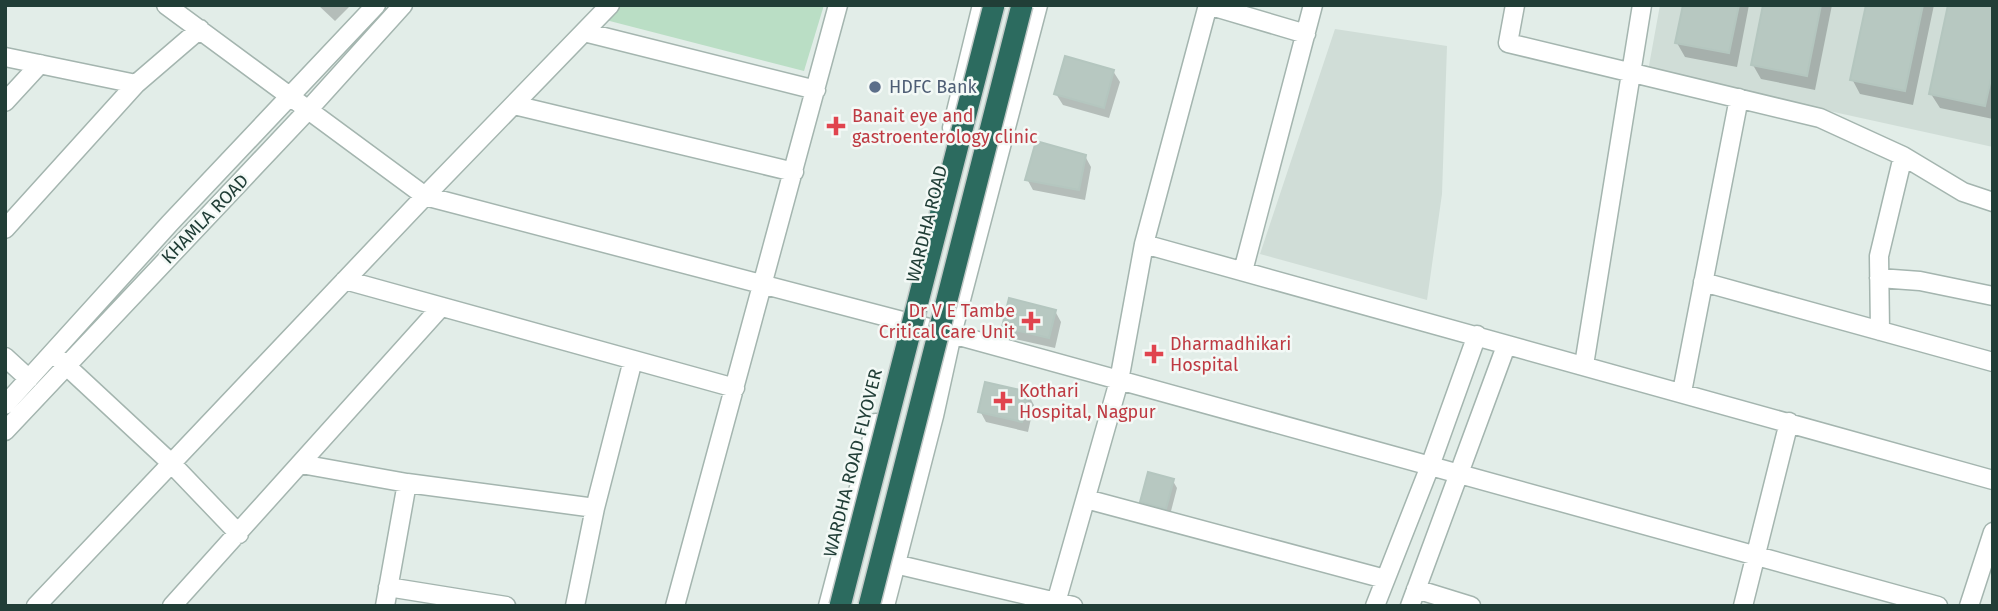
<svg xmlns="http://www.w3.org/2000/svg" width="1998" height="611" font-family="'Fira Sans',sans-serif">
  <rect width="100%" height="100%" fill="#e2ede8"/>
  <path fill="#d0ddd7" d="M1660 5H1993V147L1648 71Z
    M1335 29 1447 46 1442 194 1427 300 1260 254Z"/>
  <path fill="#badec5" d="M612 5H824L804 71 598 18Z"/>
  <path fill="#0003" d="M318 5H348L349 7 335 21Z
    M1684 5H1749L1737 67 1685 57 1677 43Z
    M1765 5H1832L1815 90 1761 79 1753 65Z
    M1867 5H1934L1913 105 1860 94 1852 79Z
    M1993 5V119L1940 108 1931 94Z
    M1113 71 1120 82 1109 118 1063 105 1056 94Z
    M1085 156 1091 167 1085 200 1033 190 1027 179Z
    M1055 311 1061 322 1055 348 1010 338 1004 327Z
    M1028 394 1034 405 1028 432 986 422 980 411Z
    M1173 481 1177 488 1170 515 1146 509 1142 501Z"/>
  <path fill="#b7c8c1" stroke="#b4c6bf" stroke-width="2" d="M1683 5H1739L1729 53 1675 43Z
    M1763 5H1821L1807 76 1751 65Z
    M1866 5H1923L1905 91 1850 80Z
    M1948 5H1993V70L1985 106 1929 94Z
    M1065 56 1114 70 1104 108 1054 94Z
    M1036 141 1086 155 1079 190 1025 180Z
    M1009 298 1056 310 1049 338 1002 327Z
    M985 382 1029 392 1022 422 978 412Z
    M1148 472 1174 479 1166 509 1140 502Z"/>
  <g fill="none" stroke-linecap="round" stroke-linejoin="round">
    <defs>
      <path id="minor" d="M166 5 425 196 952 334 1938 606
        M1208 5 1306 34
        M1515 5 1508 43 1820 118 1903 156 1963 192 1993 202
        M584 32 816 90
        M5 57 136 84
        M5 102 40 64
        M514 105 794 172
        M952 128 982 5
        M5 229 136 84 200 29
        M1144 244 1993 480
        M1243 271 1313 5
        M1879 278 1920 281 1993 296
        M345 280 735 388
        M1703 282 1993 362
        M1880 331 1879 256 1903 156
        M5 357 29 379
        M58 358 171 463 239 534
        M1584 365 1642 5
        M1682 392 1739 98
        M5 405 170 223 376 5
        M5 431 309 109 403 5
        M301 464 407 483 595 508
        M1086 499 1385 579
        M895 564 1073 606
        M388 587 506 606
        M1416 589 1471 606
        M36 606 425 196 610 5
        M172 606 441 307
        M385 606 407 483
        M575 606 595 508 633 360
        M675 606 838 5
        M828 606 876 423
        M885 606 934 416 952 334 1038 5
        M1055 606 1119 381 1144 244 1208 5
        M1375 606 1430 466 1477 335
        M1410 606 1506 346
        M1743 606 1789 422
        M1969 606 1993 532"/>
    </defs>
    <use href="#minor" stroke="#a4b5af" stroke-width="21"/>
    <use href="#minor" stroke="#fff" stroke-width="18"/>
    <path stroke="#5c7a72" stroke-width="4.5" stroke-dasharray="14 7" stroke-linecap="butt" d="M844 606 998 5"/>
    <defs>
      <path id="highway-bridge" d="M840 606 994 5
        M869 606 1022 5"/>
    </defs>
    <use href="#highway-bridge" stroke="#c1c9c7" stroke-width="24" stroke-linecap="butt"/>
    <use href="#highway-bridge" stroke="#2c6b5f" stroke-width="21"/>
  </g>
  <circle fill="#5c6f8a" stroke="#f3f9f6" stroke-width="2.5" cx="875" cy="87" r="7"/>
  <g fill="#e0444e" stroke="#f3f9f6" stroke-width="2.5">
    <path d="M832.5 115.5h7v7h7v7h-7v7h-7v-7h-7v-7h7z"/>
    <path d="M1027.5 310.5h7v7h7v7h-7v7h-7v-7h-7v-7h7z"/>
    <path d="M1150.5 343.5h7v7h7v7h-7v7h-7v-7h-7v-7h7z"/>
    <path d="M999.5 390.5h7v7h7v7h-7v7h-7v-7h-7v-7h7z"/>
  </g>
  <g text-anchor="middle" stroke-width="5" stroke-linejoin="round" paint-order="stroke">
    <g font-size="18" fill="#4e5e75" stroke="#f3f9f6" text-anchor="start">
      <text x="889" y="93">HDFC Bank</text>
    </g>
    <g font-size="18" fill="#be3a42" stroke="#f3f9f6" text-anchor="start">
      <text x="852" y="122">Banait eye and<tspan x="852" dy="21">gastroenterology clinic</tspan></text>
      <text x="1015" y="317" text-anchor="end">Dr V E Tambe<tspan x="1015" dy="21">Critical Care Unit</tspan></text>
      <text x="1170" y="350">Dharmadhikari<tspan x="1170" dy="21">Hospital</tspan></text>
      <text x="1019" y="397">Kothari<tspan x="1019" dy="21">Hospital, Nagpur</tspan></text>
    </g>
    <g font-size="18" fill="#213e37" stroke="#f3f9f6">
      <text transform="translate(205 219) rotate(-46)" y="6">KHAMLA ROAD</text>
      <text transform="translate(927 224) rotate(-76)" y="6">WARDHA ROAD</text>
      <text transform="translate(853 463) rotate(-76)" y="6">WARDHA ROAD FLYOVER</text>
    </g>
  </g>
  <rect width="1998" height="611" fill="none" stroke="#213e37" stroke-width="14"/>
</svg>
